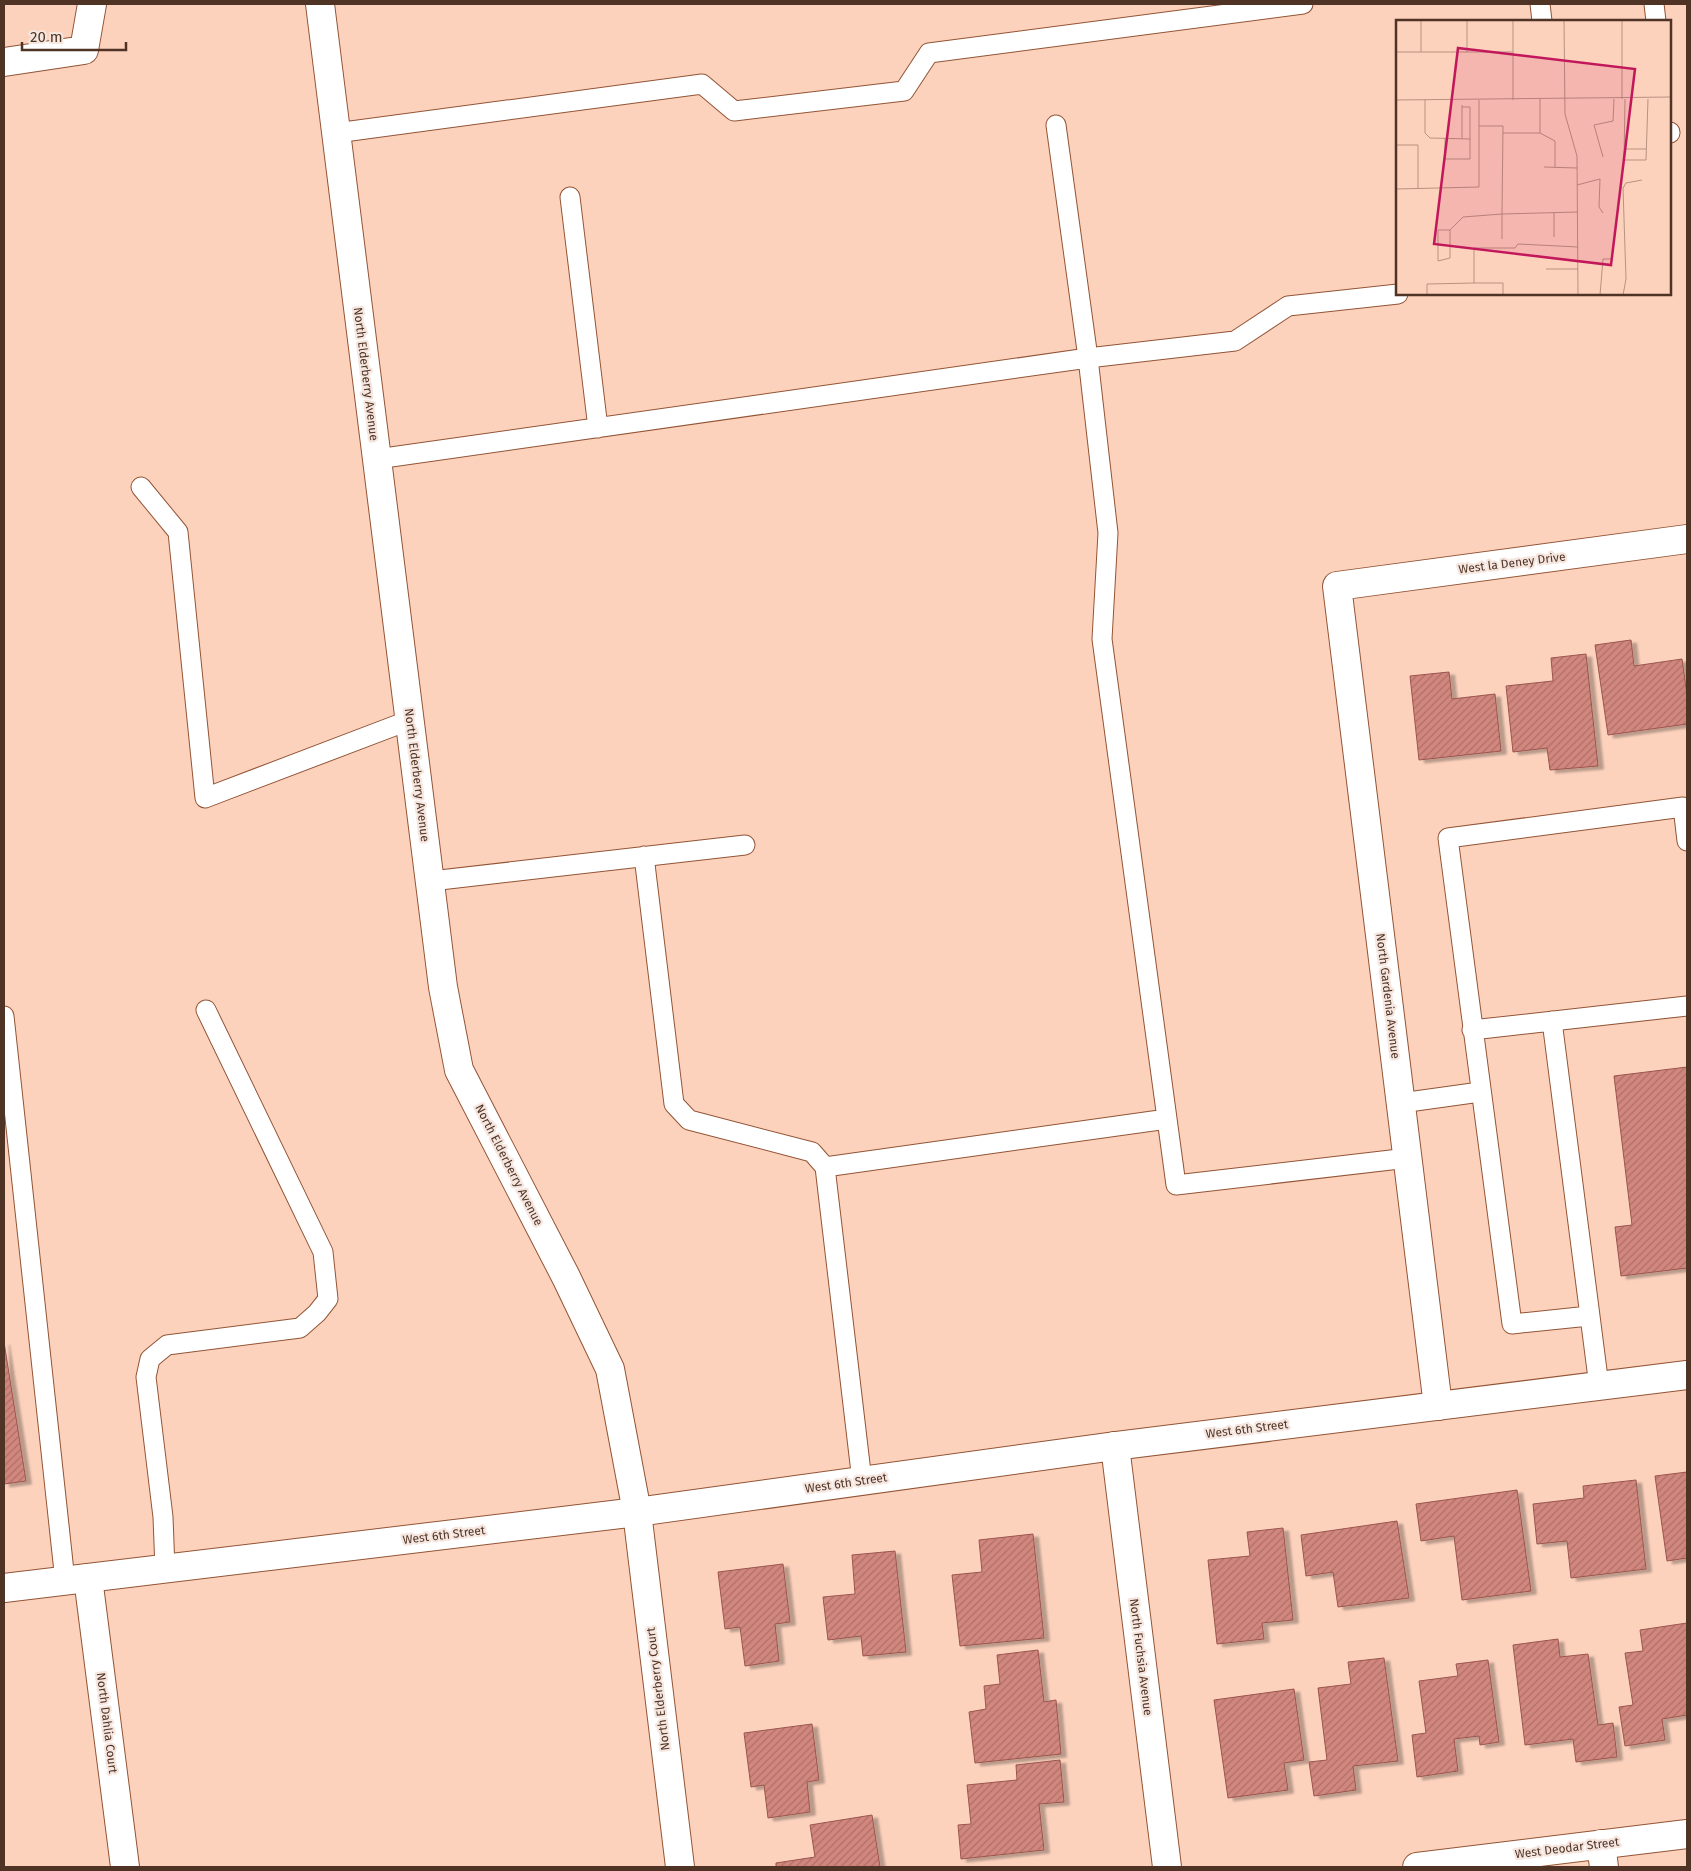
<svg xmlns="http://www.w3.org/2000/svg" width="1691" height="1871" font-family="'Fira Sans',sans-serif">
  <defs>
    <pattern id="building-hatch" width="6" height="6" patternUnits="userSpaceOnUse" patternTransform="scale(1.25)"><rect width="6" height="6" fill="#d2877e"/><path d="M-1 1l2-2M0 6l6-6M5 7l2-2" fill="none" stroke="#ad6f67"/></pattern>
    <filter id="shadow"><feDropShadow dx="5.5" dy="3" stdDeviation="1" flood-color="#0004"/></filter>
  </defs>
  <rect width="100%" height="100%" fill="#fdd2bd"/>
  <path fill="url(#building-hatch)" stroke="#9a554d" filter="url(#shadow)" d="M1631 640 1634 666 1682 659 1687 695V724L1608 735 1595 645Z
    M1586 654 1598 766 1550 770 1547 748 1513 752 1506 686 1553 681 1551 658Z
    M1449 672 1452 699 1495 694 1501 751 1419 760 1410 676Z
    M1687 1067V1268L1621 1276 1615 1227 1632 1225 1614 1076Z
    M4 1342 26 1481 4 1484Z
    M1687 1472V1558L1667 1561 1655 1476Z
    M1636 1480 1646 1569 1571 1578 1567 1541 1537 1544 1533 1504 1584 1498 1583 1486Z
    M1517 1490 1531 1591 1462 1600 1454 1536 1421 1541 1416 1504Z
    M1397 1521 1409 1598 1338 1607 1333 1572 1306 1576 1301 1535Z
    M1283 1528 1293 1620 1262 1623 1264 1639 1217 1644 1208 1560 1250 1556 1247 1532Z
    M1033 1534 1044 1638 960 1646 952 1575 982 1572 979 1540Z
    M895 1551 906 1652 863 1656 861 1636 828 1640 823 1597 855 1594 852 1555Z
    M783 1564 790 1622 775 1624 779 1661 745 1666 740 1627 725 1629 718 1572Z
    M1687 1623V1715L1662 1719 1665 1740 1625 1746 1619 1707 1633 1705 1625 1653 1643 1651 1640 1630Z
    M1558 1639 1560 1657 1588 1654 1598 1725 1613 1723 1617 1757 1576 1762 1573 1739 1525 1745 1513 1645Z
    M1038 1650 1044 1702 1056 1700 1061 1754 975 1763 969 1712 986 1709 984 1686 1000 1684 997 1655Z
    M1384 1658 1398 1761 1353 1766 1356 1790 1314 1796 1309 1762 1327 1760 1318 1688 1351 1684 1348 1662Z
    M1488 1660 1499 1742 1480 1745 1479 1736 1454 1739 1458 1771 1417 1777 1412 1735 1426 1733 1419 1681 1458 1676 1456 1664Z
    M1294 1689 1304 1760 1284 1763 1288 1790 1228 1798 1214 1700Z
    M812 1724 819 1780 807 1782 810 1812 768 1818 764 1785 751 1787 744 1733Z
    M1060 1760 1064 1802 1039 1804 1044 1850 961 1859 958 1825 971 1824 967 1785 1017 1780 1016 1765Z
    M872 1815 880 1867H776V1863L815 1857 810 1825Z"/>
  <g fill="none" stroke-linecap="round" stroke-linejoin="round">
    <defs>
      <path id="lane" d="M1540 4 1542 21
        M1654 4 1656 21
        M1056 125 1088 358 1235 341 1288 306 1398 294
        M1670 132V133
        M336 133 702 84 734 111 904 91 929 53 1303 4
        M570 197 598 428
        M377 459 1088 358 1108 533 1102 639 1176 1185 1408 1158
        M141 487 178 532 205 798 410 720
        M644 856 674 1104 689 1120 812 1152 825 1167 862 1481
        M431 881 745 845
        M4 1016 65 1581
        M1552 1021 1599 1386
        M1472 1030 1687 1006
        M1401 1103 1480 1092
        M825 1167 1167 1119
        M1589 1316 1512 1324 1448 838 1683 807 1687 841
        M165 1569 163 1517 146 1377 150 1359 167 1345 300 1328 317 1313 328 1299 323 1252 206 1010"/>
      <path id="street" d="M320 4 443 987 459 1070 566 1277 610 1369 637 1512 680 1867
        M4 62 84 50 92 4
        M1438 1406 1337 586 1687 539
        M1115 1446 1167 1867
        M88 1578 125 1867
        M1601 1844 1604 1867
        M1417 1867 1687 1834"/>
      <path id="secondary" d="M4 1588 637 1512 1115 1446 1687 1375"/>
    </defs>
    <use href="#lane" stroke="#925435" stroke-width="21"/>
    <use href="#street" stroke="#925435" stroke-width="30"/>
    <use href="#secondary" stroke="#925435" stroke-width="30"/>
    <use href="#lane" stroke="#fff" stroke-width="19"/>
    <use href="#street" stroke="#fff" stroke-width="28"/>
    <use href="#secondary" stroke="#fff" stroke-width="28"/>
  </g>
  <g text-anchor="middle" stroke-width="4.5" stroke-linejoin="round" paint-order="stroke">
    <g font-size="12" fill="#4f3325" stroke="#f5e6df">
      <text transform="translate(366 374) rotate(83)" y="4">North Elderberry Avenue</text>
      <text transform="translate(1512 563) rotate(-7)" y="4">West la Deney Drive</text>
      <text transform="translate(417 775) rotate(83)" y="4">North Elderberry Avenue</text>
      <text transform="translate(1388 996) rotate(83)" y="4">North Gardenia Avenue</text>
      <text transform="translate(509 1165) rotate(63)" y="4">North Elderberry Avenue</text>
      <text transform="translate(1247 1429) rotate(-7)" y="4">West 6th Street</text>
      <text transform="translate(846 1483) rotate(-8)" y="4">West 6th Street</text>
      <text transform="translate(444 1535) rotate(-7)" y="4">West 6th Street</text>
      <text transform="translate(1141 1657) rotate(83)" y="4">North Fuchsia Avenue</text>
      <text transform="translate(658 1689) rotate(-97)" y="4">North Elderberry Court</text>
      <text transform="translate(107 1723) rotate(83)" y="4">North Dahlia Court</text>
      <text transform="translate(1567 1848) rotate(-7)" y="4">West Deodar Street</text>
    </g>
  </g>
  <g transform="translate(1396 20)">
    <rect width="275" height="275" fill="#fdd2bd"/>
    <path fill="none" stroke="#b79280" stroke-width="1" d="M25 0V32M71 0V32M117 0V80M168 0 169 94 181 136 182 275M226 0V79M0 32H117M144 79V113L159 121V147M229 79 228 140H250L252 79M0 80 275 77M29 80V113L34 118 74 119M66 85V119M83 106H107L106 194 182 192M107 113H144M49 118V139H74V87H66M0 125H22V169M228 129H250M207 137 198 105 217 101 218 79M148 147 181 148M181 165 204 159 203 187 207 193M0 169 83 167V80M158 193V217M54 210H42V241L54 238V210L67 197 106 194V219M150 249H182M78 263V228H119L122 224 182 227M31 275V264L78 263H107V275M204 275 207 239H216M227 275 230 259 227 168 230 163 246 160"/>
    <path fill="#c2185b" fill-opacity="0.15" stroke="#c2185b" stroke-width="2.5" d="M62 28 239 49 215 245 38 224Z"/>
    <rect width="275" height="275" fill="none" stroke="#4f3325" stroke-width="2.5"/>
  </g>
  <rect width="1691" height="1871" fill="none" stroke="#4f3325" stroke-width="10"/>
  <path d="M22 42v8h104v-8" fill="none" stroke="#4f3325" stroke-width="2.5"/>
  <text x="30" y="42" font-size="15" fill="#4f3325" stroke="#f5e6df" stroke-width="4" paint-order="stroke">20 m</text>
</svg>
